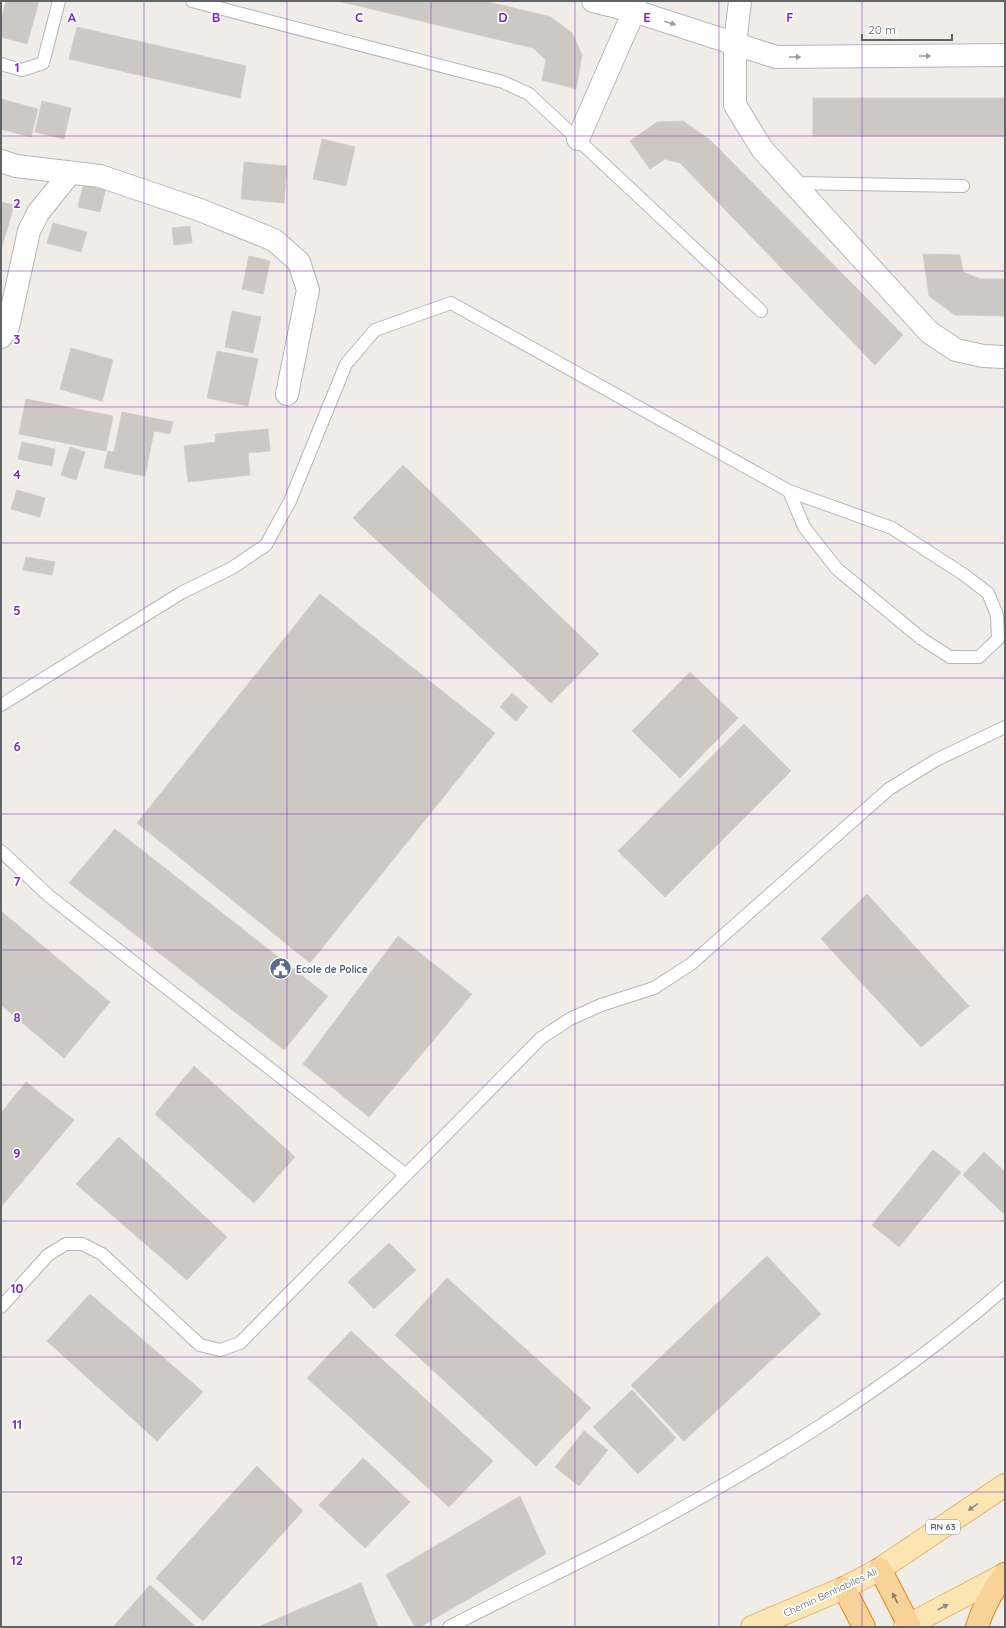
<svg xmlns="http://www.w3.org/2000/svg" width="1006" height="1628" font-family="Quicksand,sans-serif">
  <rect width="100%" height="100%" fill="#f0ede8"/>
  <path fill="#ccc8c4" stroke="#d5cec7" d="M6 1H39L27 44 1 37V20Z
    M338 1H484L551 17 572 33 582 55 576 89 542 80 546 60 533 48Z
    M77 27 246 66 240 98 69 59Z
    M813 98H1005V136H813Z
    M1 99 38 109 31 137 1 129Z
    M42 101 71 108 64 139 35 132Z
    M683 121 709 139 903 335 875 365 680 163 665 159 650 169 630 141 657 122Z
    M322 139 355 147 346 186 313 179Z
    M244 162 287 166 284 203 241 199Z
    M84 182 106 188 100 212 78 207Z
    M1 202 14 205 2 247H1Z
    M53 223 87 232 81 252 47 243Z
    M190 226 192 243 174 245 172 228Z
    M923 254 960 255 963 272 980 279H1005V316L955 315 929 296Z
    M249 256 270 261 263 294 242 289Z
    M232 311 261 317 253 353 225 347Z
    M71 348 113 360 102 401 60 389Z
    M217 351 258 359 248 406 207 398Z
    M26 399 113 416 106 451 19 434Z
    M122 412 173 422 170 434 154 431 145 476 104 468 108 451 114 452Z
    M268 429 270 451 248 453 250 475 188 482 184 446 216 442 215 434Z
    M22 442 55 449 52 466 18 459Z
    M70 447 85 452 76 480 61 475Z
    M403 465 599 654 551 703 353 518Z
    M17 490 45 498 40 517 11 509Z
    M26 557 55 562 52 575 23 570Z
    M320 594 495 733 310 963 137 823Z
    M690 672 738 718 680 778 632 731Z
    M512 693 528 707 516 721 500 707Z
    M744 724 791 771 665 897 618 851Z
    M115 829 328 996 284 1050 69 883Z
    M867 894 969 1006 921 1047 821 939Z
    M1 911 110 1002 64 1058 1 1005Z
    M398 936 472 994 369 1117 303 1064Z
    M194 1066 295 1157 254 1203 155 1114Z
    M26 1082 74 1120 1 1207V1113Z
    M119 1137 227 1237 187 1280 76 1184Z
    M933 1150 961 1172 899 1247 872 1225Z
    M984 1152 1005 1172V1212L1004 1214 963 1175Z
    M389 1243 416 1270 374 1309 348 1282Z
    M767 1256 821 1314 684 1441 631 1385Z
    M447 1278 591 1408 536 1466 395 1335Z
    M90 1294 203 1392 157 1441 47 1341Z
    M351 1331 493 1461 449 1507 307 1378Z
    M632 1390 676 1438 638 1474 593 1427Z
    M584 1431 608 1450 579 1486 555 1467Z
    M363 1458 410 1502 365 1548 319 1505Z
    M257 1466 303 1511 203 1621 156 1578Z
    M520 1496 546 1554 420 1627H415L386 1575Z
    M361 1583 378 1627H258Z
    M150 1585 196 1627H113Z"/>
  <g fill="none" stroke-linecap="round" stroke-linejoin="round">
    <defs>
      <path id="service" d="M192 1 503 82 529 94 761 311
        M1 64 22 70 43 63 59 1
        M793 183 963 186
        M1 705 181 593 232 568 266 545 290 501 346 364 375 330 451 303 789 491 892 528 963 574 988 593 997 615 998 639 979 657H950L922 639 837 569 804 527 789 491
        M1 851 49 896 406 1175
        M1 1307 48 1255 66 1244H82L102 1254 200 1345 220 1350 240 1343 541 1038 570 1019 601 1005 654 988 691 964 889 789 936 760 1005 727
        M449 1627C507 1597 567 1569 625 1539 759 1468 891 1388 1005 1288"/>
      <path id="minor" d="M593 1 634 11 776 57 1005 55
        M740 1 735 44V105L762 149 929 332 956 350 983 356 1005 357
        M578 139 634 11 635 1
        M1 161 16 166 100 176 200 210 274 240 299 262 308 290 287 394
        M1 337 8 327 29 231 38 213 70 173"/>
      <path id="primary" d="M752 1627 844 1588 880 1569 1005 1485
        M905 1627 1005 1574"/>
      <path id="motorway" d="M880 1569 910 1627
        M844 1588 864 1627
        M977 1627C983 1607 992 1591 1005 1574"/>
    </defs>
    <use href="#service" stroke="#b3b6b9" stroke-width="14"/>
    <use href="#minor" stroke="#b3b6b9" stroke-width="24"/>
    <use href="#primary" stroke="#e9b368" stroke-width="24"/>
    <use href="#motorway" stroke="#ea870f" stroke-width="24"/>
    <use href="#service" stroke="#fff" stroke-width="12"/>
    <use href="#minor" stroke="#fff" stroke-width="22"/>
    <use href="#primary" stroke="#fae5b3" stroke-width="22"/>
    <use href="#motorway" stroke="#f7d299" stroke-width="22"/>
  </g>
  <defs><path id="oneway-solid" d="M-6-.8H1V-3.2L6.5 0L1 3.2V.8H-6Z"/></defs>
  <g fill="#979a9c">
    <use href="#oneway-solid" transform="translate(670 23) rotate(18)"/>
    <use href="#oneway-solid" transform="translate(925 56)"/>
    <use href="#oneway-solid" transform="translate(795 57)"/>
  </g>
  <g fill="#8e8b7e">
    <use href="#oneway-solid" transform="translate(973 1507) rotate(146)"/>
    <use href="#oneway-solid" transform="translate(943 1607) rotate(-28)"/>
  </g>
  <use fill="#858074" href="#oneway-solid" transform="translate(895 1598) rotate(-117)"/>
  <path fill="none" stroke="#7b2cbf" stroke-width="1" stroke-opacity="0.55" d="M144 1V1627M287 1V1627M431 1V1627M575 1V1627M719 1V1627M862 1V1627M1 136H1005M1 271H1005M1 407H1005M1 543H1005M1 678H1005M1 814H1005M1 950H1005M1 1085H1005M1 1221H1005M1 1357H1005M1 1492H1005"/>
  <defs>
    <symbol id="civic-disc" viewBox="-11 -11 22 22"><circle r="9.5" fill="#5c6f8a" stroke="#fff"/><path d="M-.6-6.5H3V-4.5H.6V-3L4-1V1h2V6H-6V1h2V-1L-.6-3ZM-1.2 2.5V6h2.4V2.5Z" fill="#fff"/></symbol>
  </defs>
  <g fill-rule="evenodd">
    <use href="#civic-disc" x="268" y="956" width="25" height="25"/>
  </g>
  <g text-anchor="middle" stroke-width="3.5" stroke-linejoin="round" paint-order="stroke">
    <rect fill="#fff" stroke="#8f9295" stroke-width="1" x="926" y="1520" width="34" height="14" rx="3"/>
    <g font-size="9" font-weight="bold" fill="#5f6467">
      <text x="943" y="1530">RN 63</text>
    </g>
    <g font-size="10" font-weight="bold" fill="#4e5e75" stroke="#fff" text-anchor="start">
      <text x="296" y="973">Ecole de Police</text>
    </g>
    <g font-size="10" fill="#5f6467" stroke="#fff">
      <text transform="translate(830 1592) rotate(-25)" y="4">Chemin Benhabiles Ali</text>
    </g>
  </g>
  <g font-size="13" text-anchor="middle" font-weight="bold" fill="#7b2cbf" stroke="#fff" stroke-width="3.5" stroke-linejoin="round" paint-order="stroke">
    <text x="72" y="22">A</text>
    <text x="216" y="22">B</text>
    <text x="359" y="22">C</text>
    <text x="503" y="22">D</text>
    <text x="647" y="22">E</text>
    <text x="790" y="22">F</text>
    <text x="17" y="72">1</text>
    <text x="17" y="208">2</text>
    <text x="17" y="344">3</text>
    <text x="17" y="479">4</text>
    <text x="17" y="615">5</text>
    <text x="17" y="751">6</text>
    <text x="17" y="886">7</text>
    <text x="17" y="1022">8</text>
    <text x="17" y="1158">9</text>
    <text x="17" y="1293">10</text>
    <text x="17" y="1429">11</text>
    <text x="17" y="1565">12</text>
  </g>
  <rect width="1006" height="1628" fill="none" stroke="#5f6467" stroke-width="4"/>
  <path d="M862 34v6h90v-6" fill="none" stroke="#5f6467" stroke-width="2"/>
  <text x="868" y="34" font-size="12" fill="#5f6467" stroke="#ffffff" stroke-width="3" paint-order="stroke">20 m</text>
</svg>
